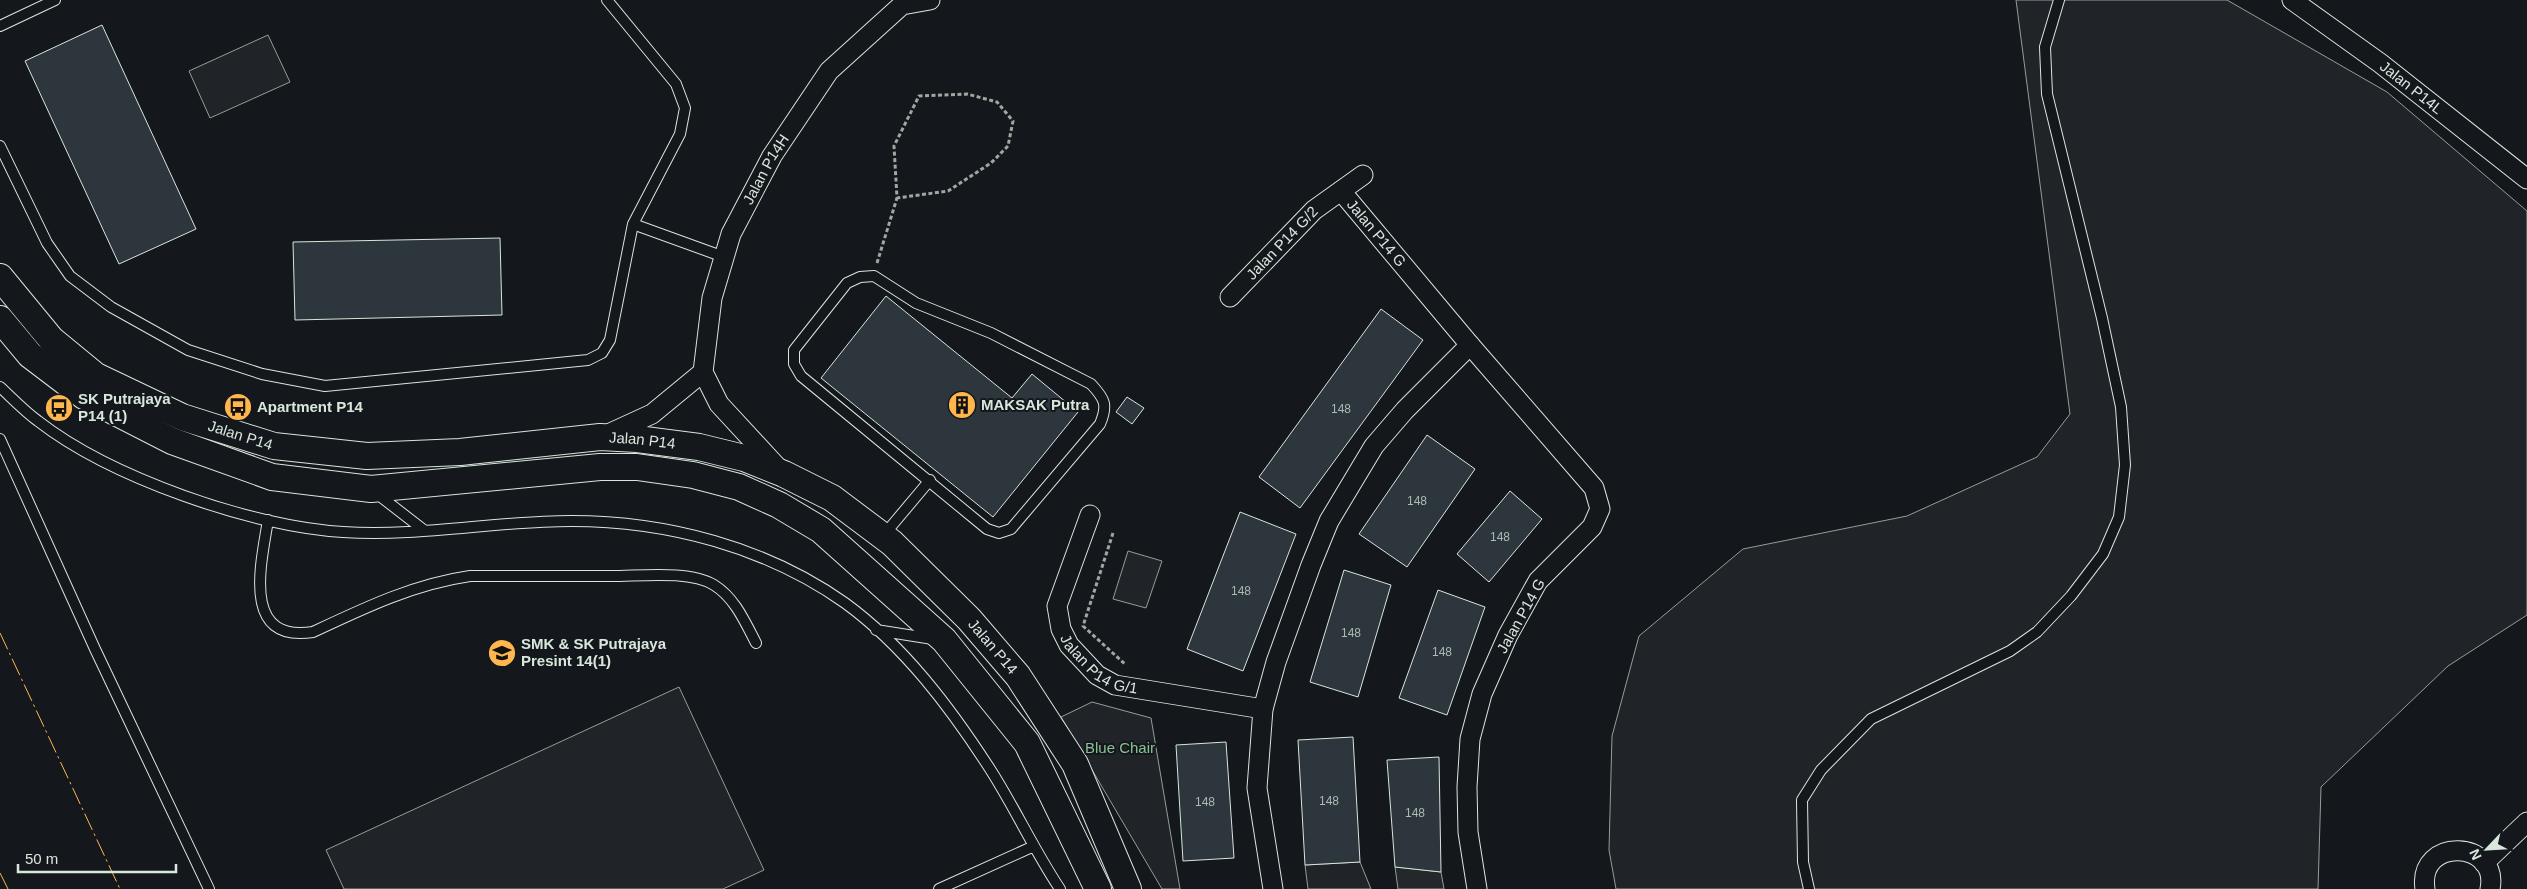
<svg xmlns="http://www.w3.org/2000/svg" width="2527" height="889" font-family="Helvetica,sans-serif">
  <rect width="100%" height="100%" fill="#14181c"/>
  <path fill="#202428" stroke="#939e99" d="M2016 0H2227L2387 92 2527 211V615L2448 666 2321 787 2318 889H1616L1609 850 1612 736 1639 636 1743 549 1907 516 2037 457 2070 414Z
    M268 35 290 82 210 118 189 71Z
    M1128 551 1162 561 1146 608 1113 599Z
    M679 687 764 870 723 889H344L326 850Z
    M1092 702 1151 718 1180 889H1162L1061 717Z
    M1360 862 1371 889H1308L1305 865Z"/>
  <path fill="#24282b" stroke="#939e99" d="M1395 867 1441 872 1444 889H1398Z"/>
  <path fill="#2c363c" stroke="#d8e6dc" d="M102 25 196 229 119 264 25 61Z
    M500 238 502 315 295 320 293 242Z
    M886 296 1012 398 1032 374 1078 412 993 517 821 378Z
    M1381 309 1423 340 1300 508 1259 477Z
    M1127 397 1144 408 1132 424 1116 412Z
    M1427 435 1475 469 1407 567 1359 534Z
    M1510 491 1542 519 1489 582 1457 554Z
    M1240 512 1296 534 1243 671 1187 649Z
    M1344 570 1391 585 1358 697 1310 682Z
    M1438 590 1485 607 1447 715 1399 698Z
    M1353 737 1360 862 1305 865 1298 740Z
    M1226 742 1234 858 1183 861 1176 745Z
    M1439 757 1441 872 1395 867 1387 760Z"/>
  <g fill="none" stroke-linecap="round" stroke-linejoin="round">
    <defs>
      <path id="lane" d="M0 26 55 0
        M0 146 47 243 70 276 111 307 188 350 262 374 325 386 588 360 602 353 610 340 633 224 680 134 685 108 676 84 607 0
        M633 224 724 257
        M874 276 916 303 991 333 1091 384C1105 399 1108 405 1100 424L1011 529 999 533 987 529 801 376 794 364V350L847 283 860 277Z
        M0 387C12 398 24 411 38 421 110 477 252 527 343 532 419 537 495 521 571 521 667 521 766 547 845 603 904 646 950 707 990 769 1015 808 1034 850 1060 889
        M0 439 95 649 209 889
        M376 493 425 531
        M268 520C261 564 241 643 313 632 364 608 414 584 470 576 517 576 564 576 612 576 640 576 690 570 714 585 735 598 745 622 756 643
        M883 536 930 480
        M876 630 933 639
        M939 889 1034 846
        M1809 889 1803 862 1802 800 1821 770 1871 719 2010 651 2037 632 2071 596 2103 554 2119 517 2125 465 2121 407 2102 318 2047 94 2045 47 2059 0"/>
      <g id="street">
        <path id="s1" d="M2292 0 2380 63 2527 179"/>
        <path id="s2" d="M1341 191 1470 345 1594 488 1600 509 1592 527 1538 581 1508 635 1482 694 1470 739 1467 787 1468 832 1477 889"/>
        <path id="s3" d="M1230 297 1314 210 1363 175"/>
        <path d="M604 436 652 414 703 372"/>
        <path id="s4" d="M779 469 719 404 703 372 712 298 731 234 772 156 829 71 902 5 930 0"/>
        <path id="s5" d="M1090 515 1057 606 1061 629 1069 645 1097 675 1115 685 1263 709"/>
        <path d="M2484 863 2527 822"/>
        <path d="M1273 889 1257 788 1263 709 1276 662 1311 565 1329 521 1374 446 1405 410 1470 345"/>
        <path d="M2425 889C2417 836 2500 840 2490 889"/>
      </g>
      <g id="secondary">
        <path id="s6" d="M0 277 51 339 96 376 182 417 274 446 367 456 460 452 600 437 637 439 699 447 744 458 784 474 832 498 892 543 969 619 1018 676 1075 764 1128 889"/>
        <path d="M0 319 30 355 84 396 172 441 272 477 371 489 600 467H637L693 475 739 487 779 505 821 530 944 640 1027 743 1098 889"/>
      </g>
    </defs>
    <use href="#lane" stroke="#d8e6dc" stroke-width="12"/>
    <use href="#street" stroke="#d8e6dc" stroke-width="21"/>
    <use href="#secondary" stroke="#d8e6dc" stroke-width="28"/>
    <path stroke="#9da8a2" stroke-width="3" stroke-dasharray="4 2.5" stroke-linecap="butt" d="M877 263 897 198 894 146 919 96 967 94 997 102 1013 121 1008 146 991 163 948 191 897 198
      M1113 533 1083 626 1126 665"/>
    <use href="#lane" stroke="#14181c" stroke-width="10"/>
    <use href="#street" stroke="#14181c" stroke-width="19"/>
    <use href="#secondary" stroke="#14181c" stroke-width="26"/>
    <path stroke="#ffb74d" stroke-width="1" stroke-dasharray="18 4 2.5 4" stroke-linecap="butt" d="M0 633 120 889
      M0 873 8 889"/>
  </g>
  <defs>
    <symbol id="building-disc" viewBox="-11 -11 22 22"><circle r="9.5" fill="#ffb74d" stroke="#14181c"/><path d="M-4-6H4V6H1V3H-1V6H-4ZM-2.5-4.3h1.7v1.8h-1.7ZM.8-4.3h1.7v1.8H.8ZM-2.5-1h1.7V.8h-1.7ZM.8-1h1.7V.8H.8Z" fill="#111"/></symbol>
    <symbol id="bus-disc" viewBox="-11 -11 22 22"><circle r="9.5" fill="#ffb74d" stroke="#14181c"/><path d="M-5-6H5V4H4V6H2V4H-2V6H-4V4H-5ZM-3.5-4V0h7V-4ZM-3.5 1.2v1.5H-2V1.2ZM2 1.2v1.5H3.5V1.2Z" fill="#111"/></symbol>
    <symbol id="school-disc" viewBox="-11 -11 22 22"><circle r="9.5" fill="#ffb74d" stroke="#14181c"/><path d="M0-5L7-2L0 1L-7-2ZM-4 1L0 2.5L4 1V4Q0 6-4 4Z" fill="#111"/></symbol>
  </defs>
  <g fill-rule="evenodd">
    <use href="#building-disc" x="946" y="389" width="32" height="32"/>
    <use href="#bus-disc" x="222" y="391" width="32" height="32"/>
    <use href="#bus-disc" x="43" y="392" width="32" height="32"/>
    <use href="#school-disc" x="486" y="637" width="32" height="32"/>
  </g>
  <g text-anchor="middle" stroke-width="4" stroke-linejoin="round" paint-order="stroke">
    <g font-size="12" fill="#adbab4">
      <text x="1341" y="413">148</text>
      <text x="1417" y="505">148</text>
      <text x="1500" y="541">148</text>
      <text x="1241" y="595">148</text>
      <text x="1351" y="637">148</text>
      <text x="1442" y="656">148</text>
      <text x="1329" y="805">148</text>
      <text x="1205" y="806">148</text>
      <text x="1415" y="817">148</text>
    </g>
    <g font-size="15" fill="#d8e6dc" stroke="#14181c">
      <text dy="5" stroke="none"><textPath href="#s1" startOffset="148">Jalan P14L</textPath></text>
      <text dy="5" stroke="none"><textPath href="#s4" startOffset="339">Jalan P14H</textPath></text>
      <text dy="5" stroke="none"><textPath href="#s2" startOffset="55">Jalan P14 G</textPath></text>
      <text dy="5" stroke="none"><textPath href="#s3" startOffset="75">Jalan P14 G/2</textPath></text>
      <text dy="5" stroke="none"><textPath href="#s6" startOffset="295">Jalan P14</textPath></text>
      <text dy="5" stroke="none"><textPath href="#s6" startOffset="700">Jalan P14</textPath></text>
      <text transform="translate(1521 616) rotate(-61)" y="5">Jalan P14 G</text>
      <text dy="5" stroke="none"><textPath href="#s6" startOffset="1120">Jalan P14</textPath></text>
      <text dy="5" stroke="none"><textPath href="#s5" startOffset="175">Jalan P14 G/1</textPath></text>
    </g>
    <g font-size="15" font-weight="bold" fill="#d8e6dc" stroke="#14181c" text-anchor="start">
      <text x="78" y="404">SK Putrajaya<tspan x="78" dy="17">P14 (1)</tspan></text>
      <text x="981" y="410">MAKSAK Putra</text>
      <text x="257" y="412">Apartment P14</text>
      <text x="521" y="649">SMK &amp; SK Putrajaya<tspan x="521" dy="17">Presint 14(1)</tspan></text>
    </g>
    <g font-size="15" fill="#8ac095" stroke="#14181c">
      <text x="1120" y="753">Blue Chair</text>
    </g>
  </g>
  <g transform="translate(2487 849) rotate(245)" stroke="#14181c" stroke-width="4" paint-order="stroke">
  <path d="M0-4L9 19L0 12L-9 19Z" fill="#d8e6dc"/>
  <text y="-8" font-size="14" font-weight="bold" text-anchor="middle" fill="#d8e6dc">N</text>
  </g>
  <path d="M18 864v8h158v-8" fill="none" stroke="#d8e6dc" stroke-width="2.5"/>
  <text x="25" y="864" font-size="15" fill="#d8e6dc" stroke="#14181c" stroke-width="4" paint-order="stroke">50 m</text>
</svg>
